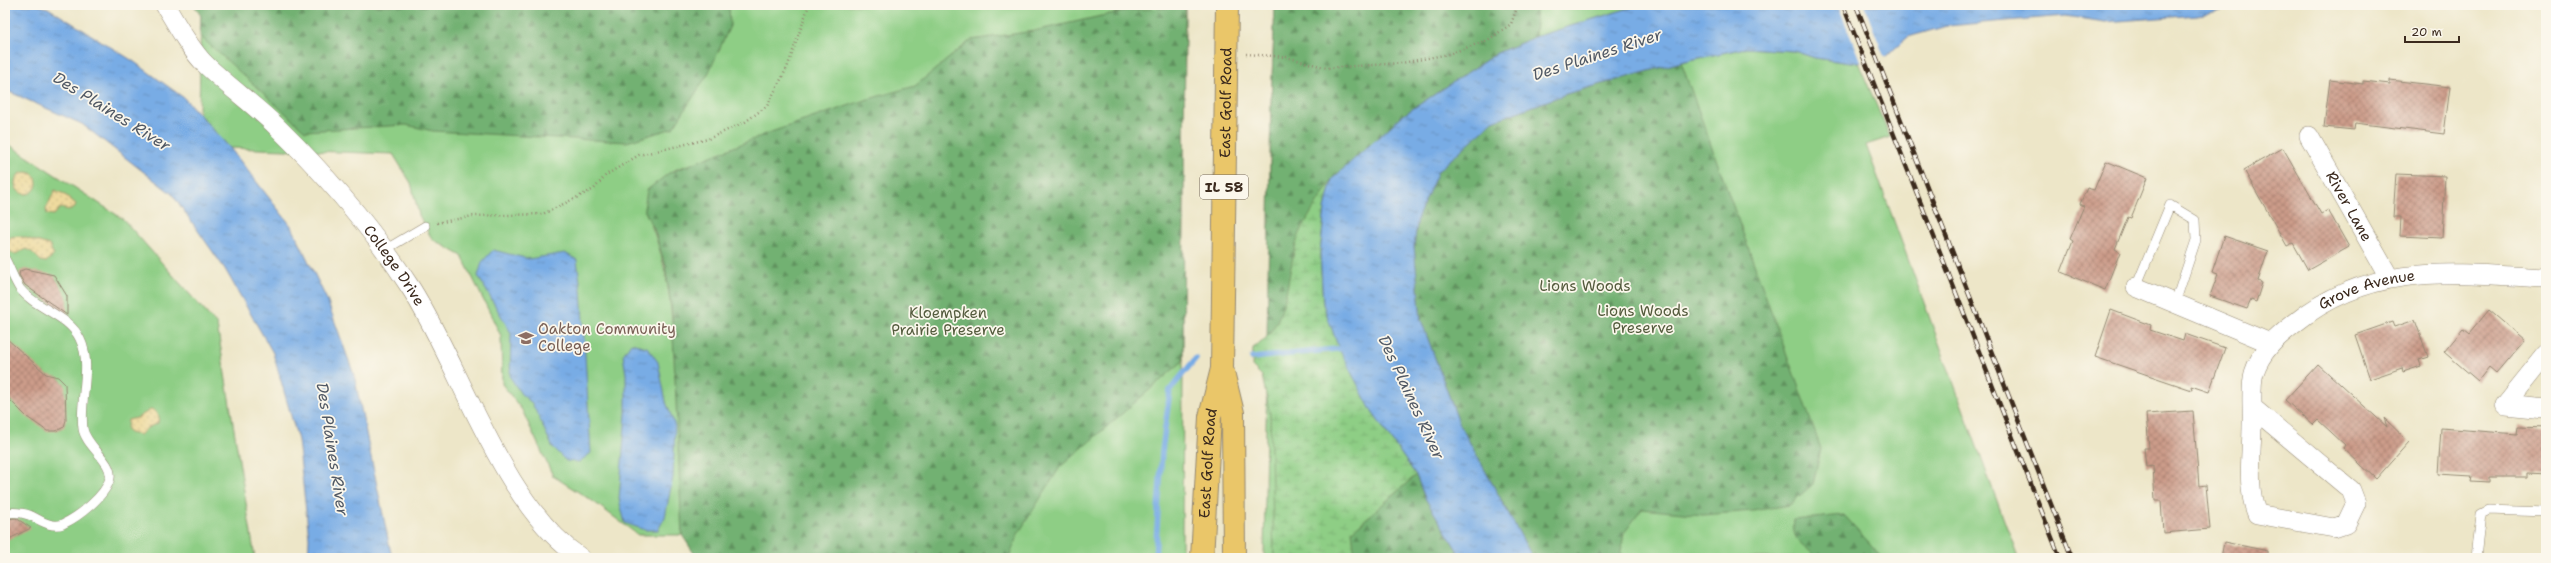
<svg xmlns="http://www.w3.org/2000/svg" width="2551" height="563" font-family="'Shantell Sans',sans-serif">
  <defs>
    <pattern id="forest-firs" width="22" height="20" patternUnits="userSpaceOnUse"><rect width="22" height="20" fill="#72b172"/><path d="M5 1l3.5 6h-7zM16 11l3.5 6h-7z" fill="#5f905d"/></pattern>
    <pattern id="wetland-marsh" width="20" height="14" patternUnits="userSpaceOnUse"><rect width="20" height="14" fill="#8ece85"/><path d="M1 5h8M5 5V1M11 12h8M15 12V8" fill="none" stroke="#7bb172"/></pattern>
    <pattern id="sand-dots" width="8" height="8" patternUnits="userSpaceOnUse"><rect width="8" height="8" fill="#eeda9e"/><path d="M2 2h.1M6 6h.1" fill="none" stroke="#cdbb88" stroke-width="1.8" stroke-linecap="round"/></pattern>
    <pattern id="water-ripples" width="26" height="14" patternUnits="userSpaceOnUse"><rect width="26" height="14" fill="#78ace5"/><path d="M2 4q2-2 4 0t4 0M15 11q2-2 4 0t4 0" fill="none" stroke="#648cb9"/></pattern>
    <pattern id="building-cross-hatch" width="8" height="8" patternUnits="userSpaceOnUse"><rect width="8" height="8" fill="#cc9c8a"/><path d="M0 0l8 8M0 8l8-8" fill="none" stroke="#a77f70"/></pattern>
  </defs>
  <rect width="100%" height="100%" fill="#fbf7ec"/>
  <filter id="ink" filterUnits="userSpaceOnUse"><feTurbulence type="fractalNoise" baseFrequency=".025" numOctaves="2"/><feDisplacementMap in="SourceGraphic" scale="8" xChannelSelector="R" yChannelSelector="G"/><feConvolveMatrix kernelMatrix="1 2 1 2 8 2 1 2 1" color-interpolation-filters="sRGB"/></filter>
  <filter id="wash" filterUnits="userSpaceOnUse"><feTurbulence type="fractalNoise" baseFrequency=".012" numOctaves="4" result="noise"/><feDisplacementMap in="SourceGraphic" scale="16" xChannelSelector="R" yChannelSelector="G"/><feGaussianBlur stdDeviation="0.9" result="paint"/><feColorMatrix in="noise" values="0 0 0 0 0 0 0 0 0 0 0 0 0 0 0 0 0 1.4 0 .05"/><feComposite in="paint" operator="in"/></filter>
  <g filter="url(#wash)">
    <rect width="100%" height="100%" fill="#ede6c8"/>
    <path fill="#8ece85" stroke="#647c52" d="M201 5H1185L1182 558H867L715 165C668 163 669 172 644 209 672 266 673 327 676 390 679 438 681 486 682 535H638L594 502 553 476 522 410 502 384 501 336 462 256 432 239 419 215 411 183 393 154 230 148 199 114Z
      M1275 5H1589L1590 8 1597 5H1639L1535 37 1530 107 1566 94 1681 62 1745 48 1794 51 1815 58 1851 63 1858 62 1890 137 1866 145 2018 558H1264L1271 103Z
      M5 142 123 219 217 325 255 558H5Z"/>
    <path fill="url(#forest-firs)" stroke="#566e48" d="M194 5H729L730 26 708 74 673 128 627 142 433 131 406 125 305 131 200 36 201 16Z
      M1275 5H1537L1535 37 1497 53 1402 116 1358 526 1416 475 1425 498 1457 550 1460 558H1324L1300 469 1266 398 1271 103Z
      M1185 7 1183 361 1060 467 1018 534 1009 558H697L682 535 672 313 665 265 654 229 644 209 647 190 669 173 771 132 865 100 915 86 971 40 1034 31 1128 10Z
      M1681 62 1821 449 1813 484 1789 505 1753 511 1703 515 1642 509 1624 533 1620 558H1533L1459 423 1421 320 1414 246 1418 217 1438 171 1493 121 1566 94Z
      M1844 515 1883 558H1816C1805 543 1791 544 1794 520Z"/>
    <path fill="url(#wetland-marsh)" stroke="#647c52" d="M1332 179 1325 208 1320 253 1323 304 1372 412 1416 475 1352 531 1355 558H1274L1270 414 1262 376 1252 366 1253 348C1289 328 1286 276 1297 241 1304 220 1321 199 1332 179Z"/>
    <path fill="url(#sand-dots)" stroke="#94825e" d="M15 183a11 11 0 1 1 22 0a11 11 0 1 1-22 0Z
      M55 190 64 194 76 204 74 208 70 210 60 208 54 215 47 214 46 209Z
      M19 236 49 245 54 255 46 262 41 261 32 252 26 249 15 254 9 251 7 241 11 237Z
      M152 409 159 416 158 423 147 428 140 435 130 433 127 429 128 420 137 418Z"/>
    <path fill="url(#water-ripples)" stroke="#5a6b82" d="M5 5H37L48 8 133 61 184 98 230 148 292 227 327 300 354 375 392 558H308L309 538 298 440 273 353 225 269 172 194 82 124 5 90Z
      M1639 5H2252L2198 15 2105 22 2065 16 1947 26 1908 37 1885 57 1851 63 1815 58 1794 51 1745 48 1681 62 1566 94 1493 121 1438 171 1418 217 1414 246 1421 320 1459 423 1533 558H1460L1457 550 1425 498 1416 475 1372 412 1339 349 1323 304 1320 253 1325 208 1332 179 1402 116 1497 53 1535 37Z
      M493 250 529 259 565 253 577 260 581 289 591 453 579 462 566 461 553 448 532 403 521 394 510 377 511 333 478 276 482 262Z
      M631 343 647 347 658 362 666 402 675 426 673 477 665 517 658 530H645L625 523 619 499 626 413V374L623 355Z"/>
    <path fill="#ede6c8" d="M1838 5H1864L1885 59 1861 63Z"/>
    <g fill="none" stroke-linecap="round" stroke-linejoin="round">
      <path stroke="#78ace5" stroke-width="5.5" d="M1252 358 1346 348
        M1155 558 1162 451 1170 390 1196 358"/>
    </g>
    <g id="blocks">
      <path fill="url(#building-cross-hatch)" d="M2330 80 2363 84V81L2390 84V80L2450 87 2444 134 2355 123 2354 130 2324 127Z
        M2283 148 2321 214 2328 210 2349 247 2308 270 2293 243 2287 246 2244 170Z
        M2106 161 2147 178 2131 218 2128 217 2115 249 2120 252 2105 290 2061 272 2073 241 2070 239 2084 206 2080 204 2087 188 2094 190Z
        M2396 174 2445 176 2442 238 2400 236 2401 217H2393Z
        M2224 236 2268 251 2258 281 2262 283 2256 302 2251 300 2247 309 2210 296 2218 274 2212 272Z
        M25 269 54 275 67 296V315L25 285 19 275 20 271Z
        M2111 310 2151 325 2150 330 2183 341 2185 334 2225 348 2209 392 2191 386 2192 390 2095 357Z
        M2489 310 2524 340 2496 373 2489 367 2478 381 2444 352 2463 329 2469 334Z
        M2415 320 2428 357 2419 360 2421 366 2403 372 2402 368 2370 379 2355 335 2392 322 2394 327Z
        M5 337 46 374 58 377 65 384 66 420 64 427 56 431H47L27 417 10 400 5 390Z
        M2318 364 2387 427 2384 418 2409 442 2376 479 2343 448 2345 445 2318 420 2313 425 2285 400Z
        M2193 411 2199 486 2206 485 2210 529 2163 533 2161 501H2155L2153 466 2146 467 2144 448H2149L2146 414Z
        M2518 426 2546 427V474L2526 473V477H2489V482L2471 481 2472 476 2438 474 2441 428 2517 434Z
        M16 518 31 528 5 541V519Z
        M2224 542 2268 551V558H2221Z"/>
    </g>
  </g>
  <g filter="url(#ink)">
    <use href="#blocks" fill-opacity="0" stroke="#948873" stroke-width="1"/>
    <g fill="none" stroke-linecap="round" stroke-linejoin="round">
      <defs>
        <path id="service" d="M383 251 425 226
          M5 259C10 268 14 280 20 289 36 309 69 315 80 339 93 365 79 400 83 429 86 446 113 462 110 478 106 496 78 517 63 524 51 529 39 519 29 515 21 512 13 512 5 513
          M2136 287 2170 205 2195 220 2196 240 2175 303
          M2476 558 2481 514 2489 510 2546 512"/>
        <g id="minor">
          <path id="s1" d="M165 5C177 25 188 46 204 63 227 86 255 105 278 128 327 176 375 232 412 290 462 370 503 506 581 558"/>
          <path id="s2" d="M2309 136 2389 277"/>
          <path d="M2136 287 2270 343"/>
          <path d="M2546 354 2505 405 2546 409"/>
          <path id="s3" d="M2253 408 2351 490 2356 503 2346 524 2334 528 2257 514C2246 487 2252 454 2252 425 2253 411 2250 386 2254 373 2261 351 2277 337 2295 323 2372 261 2454 273 2546 278"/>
        </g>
        <g id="primary">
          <path d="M1223 372 1233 413 1234 558"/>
          <path id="s4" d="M1202 558 1210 417 1222 369 1227 5"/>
        </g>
      </defs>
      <use href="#service" stroke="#948873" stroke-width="10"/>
      <use href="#minor" stroke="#948873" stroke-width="20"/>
      <use href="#primary" stroke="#948873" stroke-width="24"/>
      <path stroke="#948873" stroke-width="2.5" stroke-dasharray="1 3" stroke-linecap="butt" d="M1107 5 1124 7 1137 5
        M1246 54 1286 57 1327 68 1402 63 1449 54 1488 40 1511 24 1518 5
        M437 223 473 216 543 214 594 189 606 175 639 155 708 139 745 122 767 106 787 68 809 5"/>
      <use href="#service" stroke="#fff" stroke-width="9"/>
      <use href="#minor" stroke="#fff" stroke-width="19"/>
      <use href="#primary" stroke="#eac669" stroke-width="22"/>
      <defs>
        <path id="rail" d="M1843 5 2060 558
          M1856 5 2072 558"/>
      </defs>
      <use href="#rail" stroke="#3b2a1e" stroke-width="4.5"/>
      <use href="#rail" stroke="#fbf7ec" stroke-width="3" stroke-dasharray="9" stroke-linecap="butt"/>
    </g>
  </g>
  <defs>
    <symbol id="university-bare" viewBox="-9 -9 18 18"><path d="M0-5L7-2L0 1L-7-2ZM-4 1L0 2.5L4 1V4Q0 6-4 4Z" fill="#8d6e63" stroke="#fbf7ec" stroke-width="2.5" paint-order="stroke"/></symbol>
  </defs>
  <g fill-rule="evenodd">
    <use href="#university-bare" x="515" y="327" width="22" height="22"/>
  </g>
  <g text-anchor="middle" stroke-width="3.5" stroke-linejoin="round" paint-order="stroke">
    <rect fill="#fbf7ec" stroke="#75685c" stroke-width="1" x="1200" y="175" width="48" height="24" rx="3"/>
    <g font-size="14" font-weight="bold" fill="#3b2a1e">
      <text x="1224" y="192">IL 58</text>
    </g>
    <g font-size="15" fill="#3b2a1e" stroke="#fbf7ec">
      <text dy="5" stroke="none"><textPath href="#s4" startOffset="457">East Golf Road</textPath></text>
      <text dy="5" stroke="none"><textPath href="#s2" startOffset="81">River Lane</textPath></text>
      <text dy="5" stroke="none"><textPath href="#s1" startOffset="349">College Drive</textPath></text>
      <text dy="5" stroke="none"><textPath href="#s3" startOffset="544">Grove Avenue</textPath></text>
      <text dy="5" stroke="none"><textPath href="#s4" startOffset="95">East Golf Road</textPath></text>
    </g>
    <g font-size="15" fill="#545b3d" stroke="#fbf7ec">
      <text x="1585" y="291">Lions Woods</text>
      <text x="1643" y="316">Lions Woods<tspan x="1643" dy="17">Preserve</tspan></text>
      <text x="948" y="318">Kloempken<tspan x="948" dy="17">Prairie Preserve</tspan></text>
    </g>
    <g font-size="15" fill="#785e54" stroke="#fbf7ec" text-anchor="start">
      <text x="538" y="334">Oakton Community<tspan x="538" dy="17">College</tspan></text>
    </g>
    <g font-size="16" font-style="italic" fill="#505864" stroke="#fbf7ec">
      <text transform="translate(1597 54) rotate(-18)" y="6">Des Plaines River</text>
      <text transform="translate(112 111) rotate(32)" y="6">Des Plaines River</text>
      <text transform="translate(1412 397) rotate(65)" y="6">Des Plaines River</text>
      <text transform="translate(333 449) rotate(81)" y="6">Des Plaines River</text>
    </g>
  </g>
  <rect width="2551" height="563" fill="none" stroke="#fbf7ec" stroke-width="20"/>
  <path d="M2405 36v6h54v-6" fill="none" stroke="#3b2a1e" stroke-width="2"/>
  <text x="2411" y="36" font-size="12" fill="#3b2a1e" stroke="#fbf7ec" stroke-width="3" paint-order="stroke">20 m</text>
</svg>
